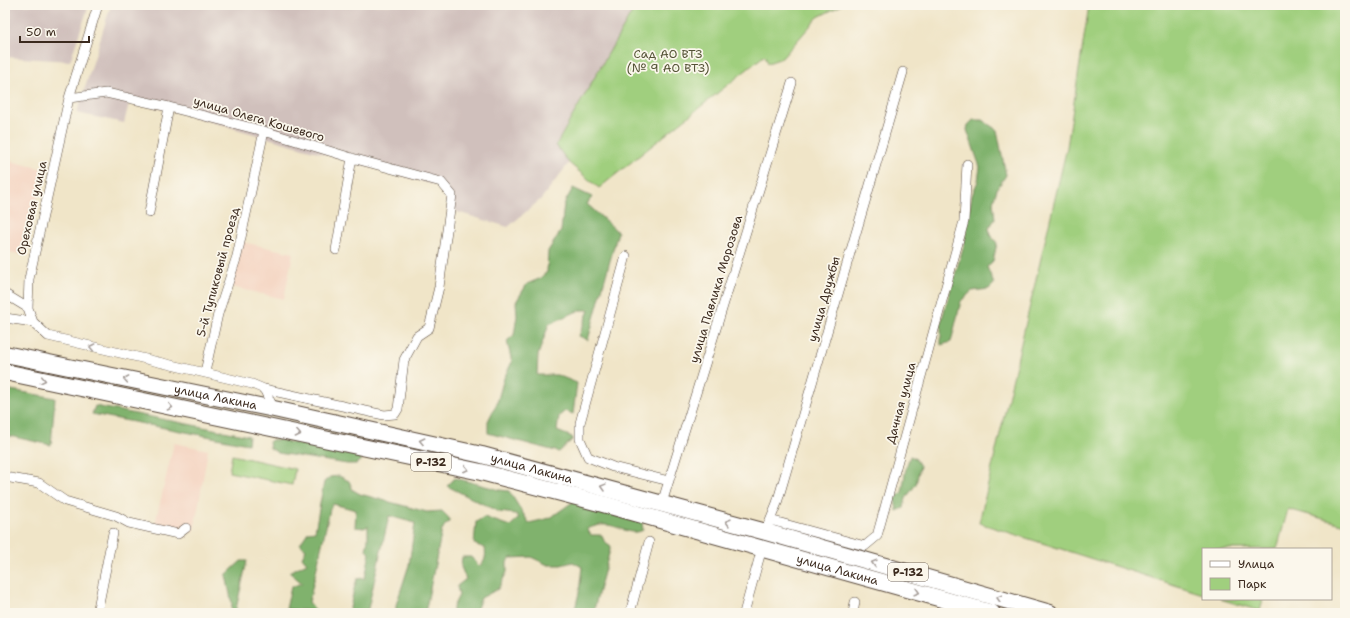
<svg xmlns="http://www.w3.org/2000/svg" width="1350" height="618" font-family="'Shantell Sans',sans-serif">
  <rect width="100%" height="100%" fill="#fbf7ec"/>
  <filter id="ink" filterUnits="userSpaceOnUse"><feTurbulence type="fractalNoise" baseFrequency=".025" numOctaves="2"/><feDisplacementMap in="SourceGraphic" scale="8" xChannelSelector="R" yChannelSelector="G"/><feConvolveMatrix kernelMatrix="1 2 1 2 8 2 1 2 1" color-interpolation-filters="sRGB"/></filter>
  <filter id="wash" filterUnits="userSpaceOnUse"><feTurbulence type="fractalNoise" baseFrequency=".012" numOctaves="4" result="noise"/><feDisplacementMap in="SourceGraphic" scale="16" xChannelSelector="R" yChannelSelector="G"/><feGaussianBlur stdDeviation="0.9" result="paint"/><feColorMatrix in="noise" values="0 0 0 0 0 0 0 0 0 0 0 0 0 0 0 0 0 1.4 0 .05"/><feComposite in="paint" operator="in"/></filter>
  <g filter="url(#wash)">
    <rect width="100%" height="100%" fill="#f0e5c8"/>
    <path fill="#f4d3c0" d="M5 160 44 169 24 255 5 251Z
      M242 242 293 253 284 299 232 287Z
      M174 443 208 450 194 531 155 524Z"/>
    <path fill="#d0c0bc" d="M5 5H89L70 61 5 57Z
      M111 5H636L556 144 569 163 541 199 508 227 457 212 438 186 165 109 129 103 124 123 77 113Z"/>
    <path fill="#a0cf7e" stroke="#6e7c4e" d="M636 5H842L818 17 782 58 768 63 765 55 599 188 569 163 556 145Z
      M1089 5H1345V525L1288 509 1277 549H1203V594L979 523 1067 147Z
      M232 455 295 469 292 485 229 472Z
      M1220 599H1263L1260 611Z"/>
    <path fill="#80b26d" stroke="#5e6e46" d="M973 120H982L997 130 1006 175 997 189 993 202 995 219 989 228 990 235 997 243 993 261 987 267 994 284 989 289 972 291 961 301 951 342 941 345V322L964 245 972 195 978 181 980 167 967 130 968 125Z
      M573 188 592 197 587 204 618 232 588 340 579 336 589 310H580L549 324 538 355 537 375H557L577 383 573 414 565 411 559 416 557 431 572 437 573 439 559 452 488 433V421L497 403 504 378 512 362 507 341 514 335 517 316 516 302 527 284 539 279 547 272 548 251 561 231 564 204Z
      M11 390 55 398 51 445 5 435V392Z
      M95 406 249 436 248 444 92 414Z
      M272 440H279L356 455 362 460 356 464H347L278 453 270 448 269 442Z
      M910 456 915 458 920 466 916 484 906 498 904 508 897 511 895 499 902 492 906 468Z
      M339 476 349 481 353 490 360 494 427 512 442 511 449 518V522L445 525 442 530 425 613H398L396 611V605L409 565 415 523 389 516 367 613H349L354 589 357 579 365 578 370 553 366 550 368 539V526L364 528 355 527 356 510 333 504 330 509 309 602 316 611 286 609 291 587 302 583 289 572 307 563 302 557 306 549 300 544 308 532 315 531 324 482 330 477Z
      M455 478 500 490 509 491 529 523 550 518 574 501 592 510 642 522 643 530C630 537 619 525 606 525 600 524 592 527 587 529L591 535H602L604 541 611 546 593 613H574L579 593 582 567 573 562 561 565H548L531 557 510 558 507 562V572L498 589 481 598 475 613H453V607L459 595 457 586 466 579 461 567 462 557H471L479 566C486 562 486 555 485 548L474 544 476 522 484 517 510 526 519 518 516 514 499 512 447 486Z
      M241 561H247L235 613H231L232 604 226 575Z"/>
  </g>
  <g filter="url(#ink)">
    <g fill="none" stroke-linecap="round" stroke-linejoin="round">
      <defs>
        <path id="minor" d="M98 5 69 98 29 279 28 308 33 322 48 336 252 384 264 389 274 409
          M69 98 106 93 169 107 264 131 352 158 441 182 452 195 439 287 429 328 417 336 404 360 398 409 395 414 384 415 264 389
          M149 213 169 107
          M336 250 352 158
          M626 256 580 423V439L588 457 613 467 669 481
          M5 294 28 308
          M5 318 33 322
          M205 372 218 314 237 256 264 131
          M5 477 39 483 65 501 116 516 129 523 178 534 186 528
          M662 503 792 83
          M770 520 865 546 877 536 964 221 967 164
          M768 525 777 503 903 72
          M97 613 113 533
          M630 613 649 542
          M744 613 762 548
          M853 613 855 602"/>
        <g id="trunk">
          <path id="s1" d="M5 354 274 409 482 455 766 532 1050 613"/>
          <path id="s2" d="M5 372 481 472 603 504 992 613"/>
        </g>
      </defs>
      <use href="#minor" stroke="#564638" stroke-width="10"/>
      <use href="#trunk" stroke="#564638" stroke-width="18"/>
      <use href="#minor" stroke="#fff" stroke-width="9"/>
      <use href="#trunk" stroke="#fff" stroke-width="16"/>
    </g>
    <defs><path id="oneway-chevron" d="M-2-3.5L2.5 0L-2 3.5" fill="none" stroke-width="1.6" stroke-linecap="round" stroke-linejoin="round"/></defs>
    <g stroke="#a79f9a">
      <use href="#oneway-chevron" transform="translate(92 347) rotate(-168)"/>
      <use href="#oneway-chevron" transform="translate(126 379) rotate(-169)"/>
      <use href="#oneway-chevron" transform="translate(43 380) rotate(12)"/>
      <use href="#oneway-chevron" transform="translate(170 407) rotate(12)"/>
      <use href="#oneway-chevron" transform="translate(298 434) rotate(12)"/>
      <use href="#oneway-chevron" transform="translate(422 441) rotate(-167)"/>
      <use href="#oneway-chevron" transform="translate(466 469) rotate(12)"/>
      <use href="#oneway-chevron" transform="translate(603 487) rotate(-165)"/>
      <use href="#oneway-chevron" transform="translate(728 522) rotate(-164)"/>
      <use href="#oneway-chevron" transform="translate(874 563) rotate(-164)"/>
      <use href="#oneway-chevron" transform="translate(917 592) rotate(16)"/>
      <use href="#oneway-chevron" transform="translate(999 598) rotate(-164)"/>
    </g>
  </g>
  <g text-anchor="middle" stroke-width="3.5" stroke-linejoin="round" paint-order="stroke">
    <g fill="#fbf7ec" stroke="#75685c" stroke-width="1">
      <rect x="411" y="453" width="40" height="18" rx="3"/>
      <rect x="888" y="563" width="40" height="18" rx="3"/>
    </g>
    <g font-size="11" font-weight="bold" fill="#3b2a1e">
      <text x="431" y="466">Р-132</text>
      <text x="908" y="576">Р-132</text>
    </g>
    <g font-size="12" fill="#545336" stroke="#fbf7ec">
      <text x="668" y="58">Сад АО ВТЗ<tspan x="668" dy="14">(№ 9 АО ВТЗ)</tspan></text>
    </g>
    <g font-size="12" fill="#3b2a1e" stroke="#fbf7ec">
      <text transform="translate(259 119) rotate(16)" y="4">улица Олега Кошевого</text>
      <text transform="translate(32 208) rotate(-77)" y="4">Ореховая улица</text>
      <text transform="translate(218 272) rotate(-75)" y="4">5-й Тупиковый проезд</text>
      <text transform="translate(716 289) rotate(-73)" y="4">улица Павлика Морозова</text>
      <text transform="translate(824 299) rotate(-74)" y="4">улица Дружбы</text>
      <text dy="4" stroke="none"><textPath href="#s1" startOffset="215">улица Лакина</textPath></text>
      <text transform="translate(901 403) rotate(-75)" y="4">Дачная улица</text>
      <text dy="4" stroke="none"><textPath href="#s1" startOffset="539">улица Лакина</textPath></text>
      <text dy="4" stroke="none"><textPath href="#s2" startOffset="856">улица Лакина</textPath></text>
    </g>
  </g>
  <rect width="1350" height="618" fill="none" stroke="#fbf7ec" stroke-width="20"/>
  <rect x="1202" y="548" width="130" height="52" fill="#fbf7ec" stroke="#aea59a"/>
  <rect x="1210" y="561" width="20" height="6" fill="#ffffff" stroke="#aea59a"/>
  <text x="1238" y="568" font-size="12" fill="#3b2a1e">Улица</text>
  <rect x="1210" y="578" width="20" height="12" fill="#a0cf7e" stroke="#aea59a"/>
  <text x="1238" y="588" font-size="12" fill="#3b2a1e">Парк</text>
  <path d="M20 36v6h69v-6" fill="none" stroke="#3b2a1e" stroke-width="2"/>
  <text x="26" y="36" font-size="12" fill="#3b2a1e" stroke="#fbf7ec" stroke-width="3" paint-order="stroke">50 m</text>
</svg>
